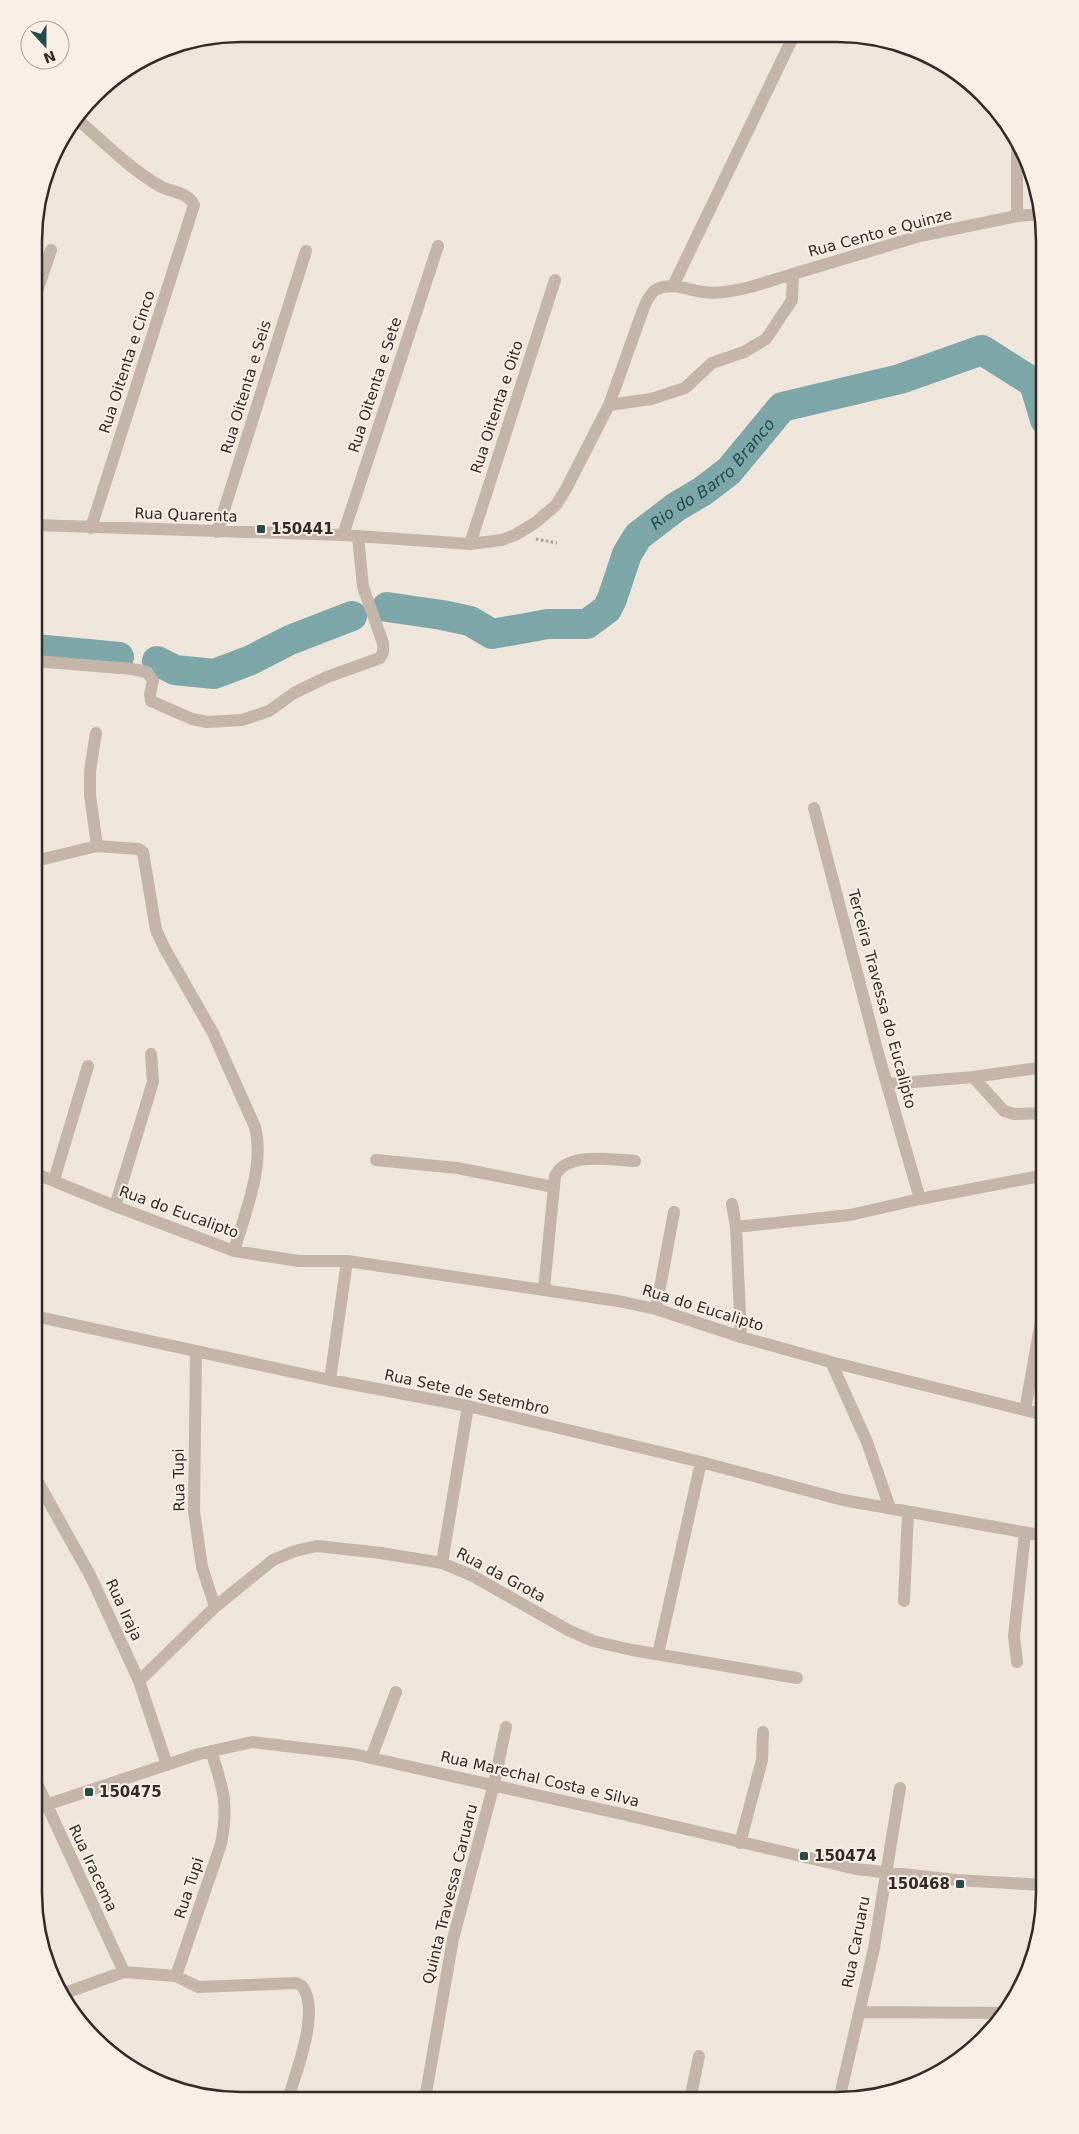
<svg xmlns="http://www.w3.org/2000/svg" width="1079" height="2134" font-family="'DejaVu Sans',sans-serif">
  <rect width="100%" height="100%" fill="#eee5db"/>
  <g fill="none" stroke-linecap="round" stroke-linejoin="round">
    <g stroke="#7da6a8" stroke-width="30">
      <path id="s1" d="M387 607 442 615 470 621 492 634 548 624H587L607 609 612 599 627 554 638 536 676 507 703 491 729 471 782 407 900 379 982 350 1034 383 1045 420"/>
      <path d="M35 649 119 657"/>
      <path d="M157 661 175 670 214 674 251 660 290 640 352 616"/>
    </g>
    <path stroke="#b0a092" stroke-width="3" stroke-dasharray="2.5 2.5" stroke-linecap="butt" d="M536 539 557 543"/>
    <path stroke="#c5b5a8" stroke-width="12" d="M78 120C104 142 129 168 158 185 171 193 187 191 194 205L91 528
      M1017 216V140
      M673 286 793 37
      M35 297 51 250
      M609 405 651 399 685 388 712 363 744 352 766 339 792 300 793 274 920 236 1017 216 1041 214
      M35 525 343 535 470 544 502 540 515 535 535 523 556 505 566 489 609 405 644 307C647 300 651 292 657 289 672 282 688 290 703 292 731 296 765 282 793 274
      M217 532 306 251
      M343 535 438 246
      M470 544 555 280
      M35 661 132 669 147 672 153 681 150 694 151 701 192 719 207 722 242 720 269 711 294 693 327 677 380 658 383 652V643L363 587 358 536
      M96 733 90 771V795L97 846
      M814 808 878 1053 920 1199
      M35 861 97 846 138 849 143 852 156 930 165 949 213 1033 255 1127C265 1166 245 1213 234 1251
      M973 1077 1045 1067
      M889 1084 973 1077 1004 1111 1014 1114 1045 1113
      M376 1160 457 1168 554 1187
      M34 1173 115 1206 234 1251 299 1261H347L618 1301 656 1309 741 1337 831 1362 1045 1415
      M54 1180 88 1066
      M732 1204 736 1227 741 1337
      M115 1206 153 1082 151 1054
      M736 1227 850 1215 920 1199 1045 1175
      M544 1289 555 1176C567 1151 612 1160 635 1161
      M656 1309 674 1212
      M34 1316 330 1380 468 1406 701 1462 843 1500 1045 1536
      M196 1351 194 1511 202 1567 215 1607
      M831 1362 867 1442 890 1508
      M330 1380 347 1261
      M1025 1410 1045 1299
      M34 1475 91 1577 139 1681 167 1765
      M442 1563 468 1406
      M904 1601 908 1512
      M658 1654 701 1462
      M1017 1662 1014 1636 1025 1533
      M139 1681 215 1607 273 1560 295 1551 317 1546 381 1553 442 1563 473 1576 568 1630 593 1641 632 1650 797 1678
      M371 1758 396 1692
      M34 1777 124 1972
      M34 1809 199 1754 252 1742 353 1754 622 1814 856 1869 956 1880 1045 1885
      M740 1843 762 1760 763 1732
      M176 1976 221 1844C229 1804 223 1788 211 1751
      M62 1994 124 1972 176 1976 198 1987 296 1983 302 1986C321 2010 296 2072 288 2099
      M859 2012 1006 2013
      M425 2099 453 1939 494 1784 506 1727
      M690 2100 699 2056
      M839 2100 874 1948 900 1788"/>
  </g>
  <g fill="#224c4f" stroke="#f7efe6" stroke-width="2">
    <rect x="256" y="524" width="10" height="10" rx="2.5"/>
    <rect x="84" y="1787" width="10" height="10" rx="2.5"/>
    <rect x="799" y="1851" width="10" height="10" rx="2.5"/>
    <rect x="955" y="1879" width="10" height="10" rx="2.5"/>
  </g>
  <g text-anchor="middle" stroke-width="4" stroke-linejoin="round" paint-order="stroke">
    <g font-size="15" fill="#332b27" stroke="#f7efe6">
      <text transform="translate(880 233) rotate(-15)" y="5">Rua Cento e Quinze</text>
      <text transform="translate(127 362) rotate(-72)" y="5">Rua Oitenta e Cinco</text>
      <text transform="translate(375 385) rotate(-72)" y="5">Rua Oitenta e Sete</text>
      <text transform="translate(246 387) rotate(-73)" y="5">Rua Oitenta e Seis</text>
      <text transform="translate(497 407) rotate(-72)" y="5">Rua Oitenta e Oito</text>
      <text transform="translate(186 515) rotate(2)" y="5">Rua Quarenta</text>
      <text transform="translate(882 999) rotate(75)" y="5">Terceira Travessa do Eucalipto</text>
      <text transform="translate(179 1212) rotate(20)" y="5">Rua do Eucalipto</text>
      <text transform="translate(703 1308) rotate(17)" y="5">Rua do Eucalipto</text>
      <text transform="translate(467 1392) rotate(12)" y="5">Rua Sete de Setembro</text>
      <text transform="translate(179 1480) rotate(-91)" y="5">Rua Tupi</text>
      <text transform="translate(501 1575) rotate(28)" y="5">Rua da Grota</text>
      <text transform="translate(124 1610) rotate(65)" y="5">Rua Iraja</text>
      <text transform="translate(540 1779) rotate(13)" y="5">Rua Marechal Costa e Silva</text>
      <text transform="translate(93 1868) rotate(65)" y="5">Rua Iracema</text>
      <text transform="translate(189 1888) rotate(-72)" y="5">Rua Tupi</text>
      <text transform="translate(450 1894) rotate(-76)" y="5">Quinta Travessa Caruaru</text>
      <text transform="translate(856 1942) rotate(-79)" y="5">Rua Caruaru</text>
    </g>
    <g font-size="15" font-weight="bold" fill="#332b27" stroke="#f7efe6" text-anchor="start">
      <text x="271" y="534">150441</text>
      <text x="99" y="1797">150475</text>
      <text x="814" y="1861">150474</text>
      <text x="950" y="1889" text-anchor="end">150468</text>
    </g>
    <g font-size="16" font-style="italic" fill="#224c4f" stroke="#f7efe6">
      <text dy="6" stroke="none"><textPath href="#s1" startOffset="408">Rio do Barro Branco</textPath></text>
    </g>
  </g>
  <path d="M0 0H1079V2134H0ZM241 42H837A199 199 0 0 1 1036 241V1893A199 199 0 0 1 837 2092H241A199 199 0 0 1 42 1893V241A199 199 0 0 1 241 42Z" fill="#f7efe6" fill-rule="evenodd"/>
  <path fill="none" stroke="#332b27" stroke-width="2.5" d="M241 42H837A199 199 0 0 1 1036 241V1893A199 199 0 0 1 837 2092H241A199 199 0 0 1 42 1893V241A199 199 0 0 1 241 42Z"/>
  <g transform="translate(45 45) rotate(159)"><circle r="24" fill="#f7efe6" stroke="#a9a19a"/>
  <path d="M0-4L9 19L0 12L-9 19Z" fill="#224c4f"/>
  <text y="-8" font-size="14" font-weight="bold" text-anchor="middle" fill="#332b27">N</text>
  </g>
</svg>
